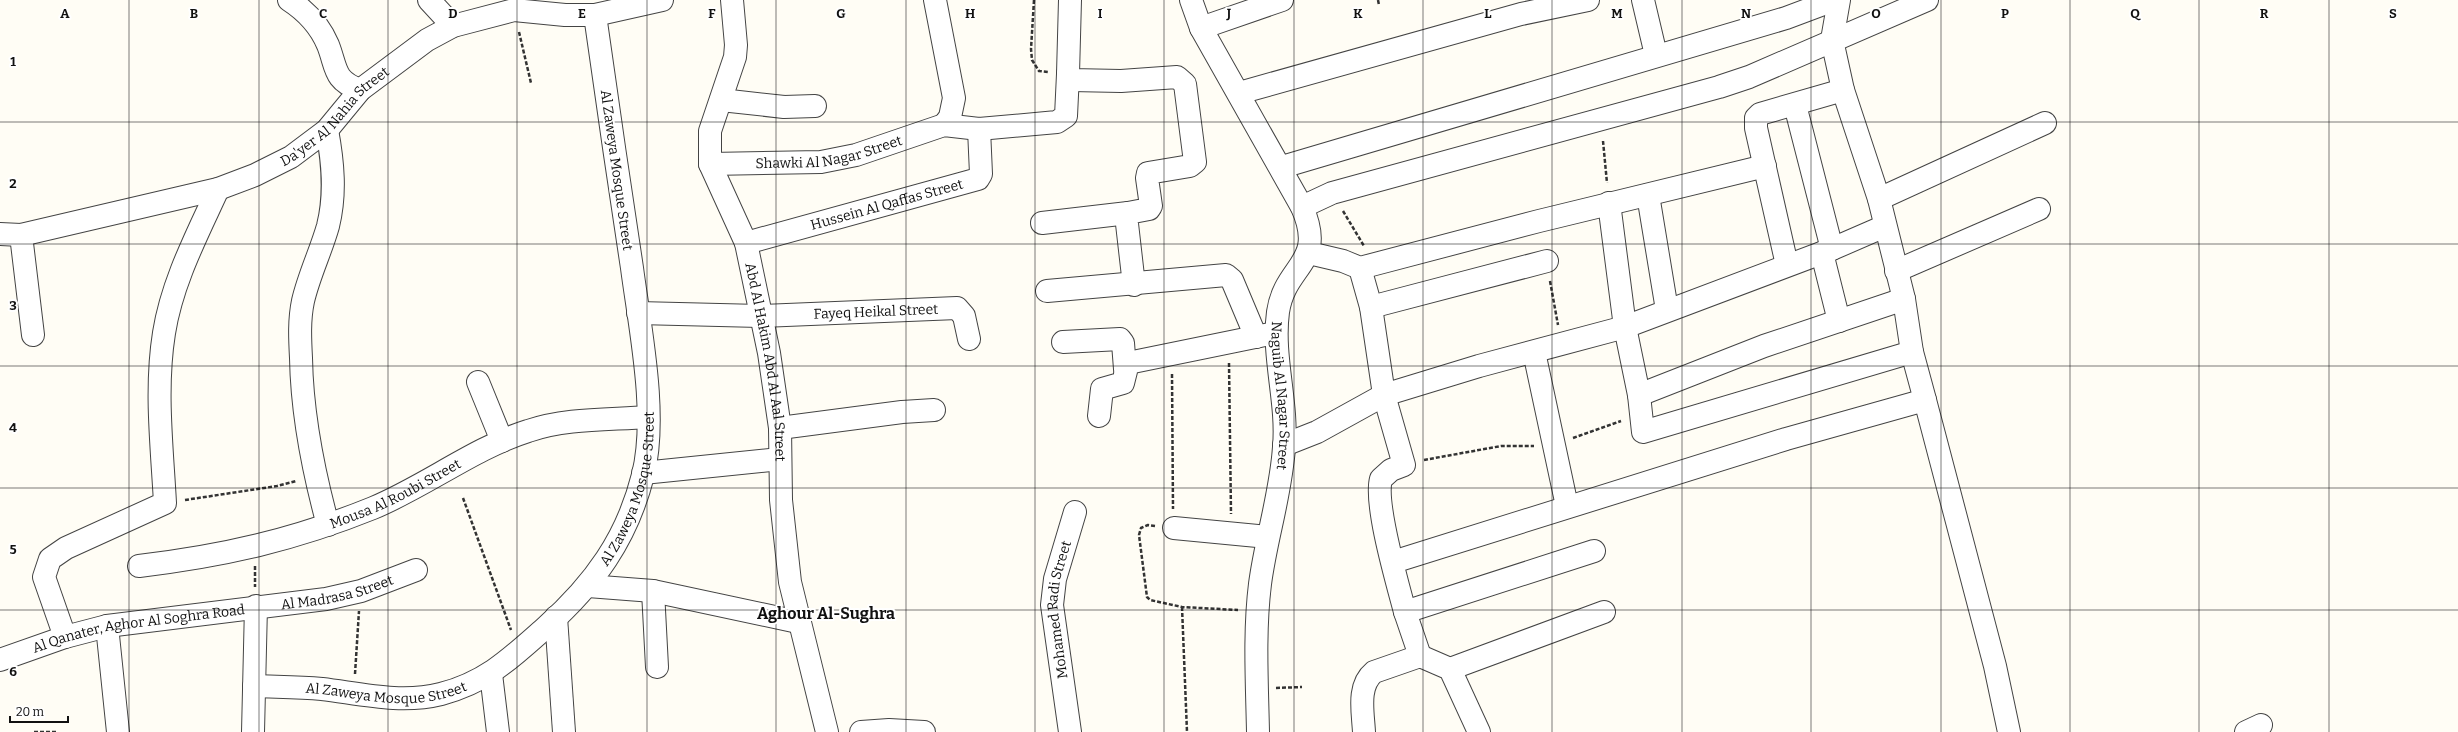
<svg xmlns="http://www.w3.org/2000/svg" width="2458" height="732" font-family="Bitter,serif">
  <rect width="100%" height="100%" fill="#fffdf5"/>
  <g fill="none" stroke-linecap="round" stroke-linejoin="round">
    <defs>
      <g id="minor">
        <path d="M289 0C306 11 320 26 328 45 337 68 333 80 360 90"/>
        <path d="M429 0 453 26"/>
        <path id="s1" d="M732 0 736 45 735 57 710 131V164L746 243 769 353 780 428 781 500 790 582 827 732"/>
        <path d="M935 0 954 98 950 117 944 125"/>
        <path d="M1070 0 1068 74 1071 80 1121 81 1177 77 1185 84 1195 162 1190 166 1148 173 1147 178 1151 206 1149 209 1128 213 1126 215 1134 285"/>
        <path id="s2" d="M1191 0 1201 28 1302 207C1327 264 1285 264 1278 312 1272 357 1288 402 1284 447 1281 494 1266 538 1260 584 1254 632 1257 683 1258 732"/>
        <path d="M1643 0 1656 55"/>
        <path d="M1201 28 1282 0"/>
        <path d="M1239 93 1521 14 1588 0"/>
        <path d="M721 100 784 107 815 106"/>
        <path d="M1795 105 1832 249"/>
        <path d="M327 130C333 162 336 194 328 226 321 251 309 275 303 301 299 320 300 339 301 358 302 416 313 470 328 525"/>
        <path id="s3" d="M710 164 821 162 856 155 944 125 979 129 1057 122 1066 116 1068 74"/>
        <path d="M1282 167 1786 18 1834 0"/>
        <path d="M1648 195 1667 310"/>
        <path d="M1879 199 2045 123"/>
        <path d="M1609 203 1625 327 1639 395 1643 432 1912 352"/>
        <path d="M1302 207 1332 193 1719 87 1749 77 1927 0"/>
        <path d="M1042 223 1128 213"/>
        <path id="s4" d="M0 234 21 235 218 189 255 175 291 157 327 130 360 90 427 40 453 26 514 10 565 15H595L662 0"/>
        <path d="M21 235 33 335"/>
        <path id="s5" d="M746 243 978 179 981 174 979 129"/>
        <path d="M1309 253 1343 261 1360 268 1539 221 1765 166"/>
        <path d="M1822 253 1839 321"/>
        <path d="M1787 265 1756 128V118L1760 114 1843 90"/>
        <path d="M1360 268 1371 307 1384 395 1404 465 1391 470 1381 479C1374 504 1398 585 1405 612L1594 551"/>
        <path d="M1896 271 2039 209"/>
        <path d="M1047 291 1226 275 1232 280 1256 337"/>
        <path d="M1371 307 1547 261"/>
        <path id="s6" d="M638 313 760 316 957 308 964 316 969 339"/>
        <path d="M1063 342 1120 339 1123 343 1125 369"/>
        <path d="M1534 352 1567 506"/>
        <path d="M478 382 502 441"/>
        <path d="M1639 395 1764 346 1904 299"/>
        <path d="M1925 400 1995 666 2009 732"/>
        <path d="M1099 416 1102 389 1123 383 1128 363 1270 334"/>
        <path d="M780 428 902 412 934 410"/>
        <path d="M1284 445 1317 432 1384 395 1479 366 1625 327 1832 249 1885 226"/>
        <path d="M643 473 780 459"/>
        <path d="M1174 528 1268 537"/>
        <path d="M1393 562 1786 439 1925 400 1912 352 1904 299 1879 199 1843 90 1832 40 1839 0"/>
        <path id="s7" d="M139 566C223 556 294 540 373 508 426 486 474 448 528 431 566 418 608 420 648 417"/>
        <path d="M588 586 653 591 798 622"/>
        <path d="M653 591 657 667"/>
        <path d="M1405 612 1420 656"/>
        <path d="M556 617 564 732"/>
        <path d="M107 626 118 732"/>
        <path d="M65 637 44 577 50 559 66 548 165 503C162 447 155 389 164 333 172 282 197 235 218 189"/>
        <path id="s8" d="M0 660 65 637 107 626 326 599 361 591 416 570"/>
        <path d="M1450 669 1604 612"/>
        <path d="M491 674 498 732"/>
        <path id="s9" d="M254 686C277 687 299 687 322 689 362 694 401 704 441 694 487 682 511 658 546 627 594 584 627 539 643 475 658 415 640 329 632 268 619 184 607 99 595 15"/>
        <path d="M253 732 256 606"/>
        <path d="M861 732 889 730 924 732"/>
        <path id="s10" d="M1070 732 1052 605 1055 579 1075 512"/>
        <path d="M1364 732C1363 712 1357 686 1374 672L1420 656 1450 669 1479 732"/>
        <path d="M2246 732 2261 725"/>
      </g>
    </defs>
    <use href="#minor" stroke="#444" stroke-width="24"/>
    <path stroke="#333" stroke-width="2.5" stroke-dasharray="4 2" stroke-linecap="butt" d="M1034 0 1031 49 1032 60 1039 71 1048 72
      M1378 0 1379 5
      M519 32 531 83
      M1603 141 1607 183
      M1343 211 1364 246
      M1550 281 1558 325
      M1229 363 1231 514
      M1172 374 1173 509
      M1573 438 1621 421
      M1424 460 1501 446H1534
      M463 498 511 630
      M185 500 277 486 296 481
      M1155 526 1148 525 1141 528 1139 535 1147 597 1150 600 1182 607 1238 610
      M255 566V587
      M1182 607 1187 732
      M355 674 359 611
      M1276 688 1302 687
      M34 732H58"/>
    <use href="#minor" stroke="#fff" stroke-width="22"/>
  </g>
  <path fill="none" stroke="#111" stroke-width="1" stroke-opacity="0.55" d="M129 0V732M259 0V732M388 0V732M517 0V732M647 0V732M776 0V732M906 0V732M1035 0V732M1164 0V732M1294 0V732M1423 0V732M1552 0V732M1682 0V732M1811 0V732M1941 0V732M2070 0V732M2199 0V732M2329 0V732M0 122H2458M0 244H2458M0 366H2458M0 488H2458M0 610H2458"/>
  <g text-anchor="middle" stroke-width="4" stroke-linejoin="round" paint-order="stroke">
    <g font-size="14" fill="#111" stroke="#fff">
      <text dy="5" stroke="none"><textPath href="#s4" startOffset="363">Da'yer Al Nahia Street</textPath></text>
      <text dy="5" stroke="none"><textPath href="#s3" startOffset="120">Shawki Al Nagar Street</textPath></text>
      <text transform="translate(617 170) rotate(82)" y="5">Al Zaweya Mosque Street</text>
      <text dy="5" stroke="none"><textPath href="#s5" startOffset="146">Hussein Al Qaffas Street</textPath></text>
      <text dy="5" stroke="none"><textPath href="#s6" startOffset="238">Fayeq Heikal Street</textPath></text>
      <text dy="5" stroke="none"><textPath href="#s1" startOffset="376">Abd Al Hakim Abd Al Aal Street</textPath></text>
      <text dy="5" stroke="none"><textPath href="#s2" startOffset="433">Naguib Al Nagar Street</textPath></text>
      <text dy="5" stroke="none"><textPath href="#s9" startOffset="480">Al Zaweya Mosque Street</textPath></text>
      <text dy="5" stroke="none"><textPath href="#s7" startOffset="268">Mousa Al Roubi Street</textPath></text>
      <text dy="5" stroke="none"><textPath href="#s8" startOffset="345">Al Madrasa Street</textPath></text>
      <text dy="5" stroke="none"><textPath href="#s10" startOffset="124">Mohamed Radi Street</textPath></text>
      <text dy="5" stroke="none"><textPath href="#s8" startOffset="143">Al Qanater, Aghor Al Soghra Road</textPath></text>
      <text dy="5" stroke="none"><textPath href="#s9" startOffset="133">Al Zaweya Mosque Street</textPath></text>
    </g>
    <g font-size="16" font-weight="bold" fill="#111" stroke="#fff">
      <text x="826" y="619">Aghour Al-Sughra</text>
    </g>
  </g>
  <g font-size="13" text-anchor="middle" font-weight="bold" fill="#111" stroke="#fff" stroke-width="4" stroke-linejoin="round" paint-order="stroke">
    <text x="65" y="18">A</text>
    <text x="194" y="18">B</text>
    <text x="323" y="18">C</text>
    <text x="453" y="18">D</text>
    <text x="582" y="18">E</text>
    <text x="712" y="18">F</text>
    <text x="841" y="18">G</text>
    <text x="970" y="18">H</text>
    <text x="1100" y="18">I</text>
    <text x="1229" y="18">J</text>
    <text x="1358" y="18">K</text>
    <text x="1488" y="18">L</text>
    <text x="1617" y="18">M</text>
    <text x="1746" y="18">N</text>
    <text x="1876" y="18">O</text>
    <text x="2005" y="18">P</text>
    <text x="2135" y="18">Q</text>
    <text x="2264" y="18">R</text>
    <text x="2393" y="18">S</text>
    <text x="13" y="66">1</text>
    <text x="13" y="188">2</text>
    <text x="13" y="310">3</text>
    <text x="13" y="432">4</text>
    <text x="13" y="554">5</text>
    <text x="13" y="676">6</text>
  </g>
  <path d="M10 716v6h58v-6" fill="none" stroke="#111111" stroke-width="2"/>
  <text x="16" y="716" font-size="12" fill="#111111" stroke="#ffffff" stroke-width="3" paint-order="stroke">20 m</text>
</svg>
